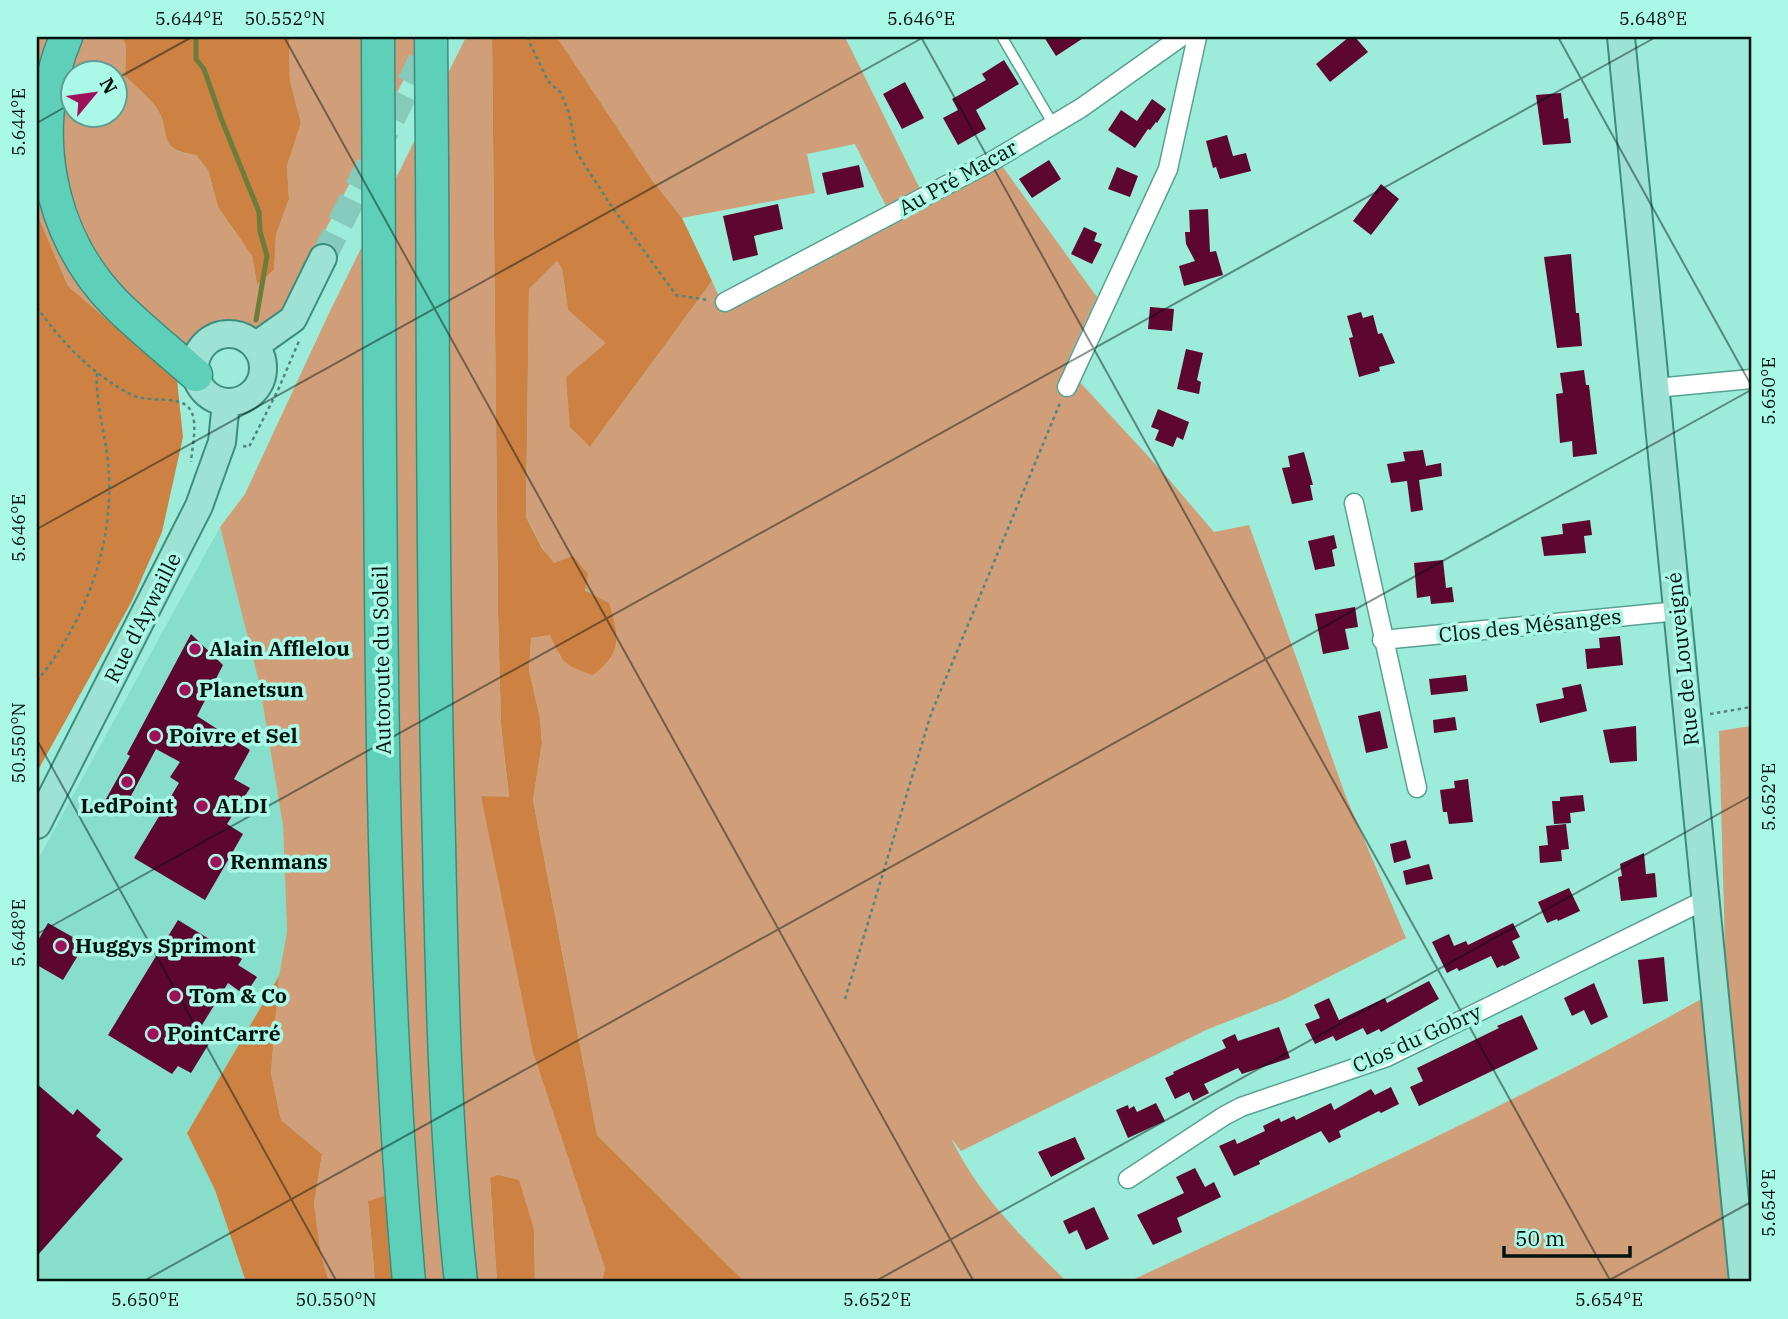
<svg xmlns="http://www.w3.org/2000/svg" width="1788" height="1319" font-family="'IBM Plex Serif',serif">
  <rect width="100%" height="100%" fill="#9debd9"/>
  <path fill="#87dfcb" d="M220 527 259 682 283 826 287 931 279 976 187 1133 215 1190 246 1282H37V861Z"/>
  <path fill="#d09f7a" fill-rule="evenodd" d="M37 37H122L126 46 125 76C136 87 149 97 157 109 173 133 155 150 196 155L208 170 218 207 252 256 257 285 274 270 276 235 289 199 287 166 301 123 290 81 289 37H426L283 311 260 332C207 322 202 338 177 380L68 286 37 214ZM74 74H116V116H74Z
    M466 37H492L498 614 501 725 509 798 481 796 605 1268 602 1282H535L534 1229 526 1207 490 1179 497 1282H402L368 1201 375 1282H329L321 1254 314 1203 322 1154 281 1120 271 1073 279 976 287 931 283 826 259 682 220 527 245 494 330 311Z
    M557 37H845L923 195 889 212 855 144 807 154 815 193 682 218 652 180Z
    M1002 166 1097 297 1065 366 1159 468 1214 532 1249 525 1346 797 1406 938 1285 999 1206 1030 961 1151 951 1138C978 1195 1023 1238 1067 1282H745L597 1135 533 800 542 743 540 718 529 670 531 638 551 634 560 657 609 603C584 590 556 572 542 547 536 537 532 527 526 517L529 289 557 261 562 269 568 310 607 343 590 447 712 281 725 310Z
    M1751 726V1202L1726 985 1719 731Z
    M1703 998 1728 1282H1128C1321 1192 1517 1103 1703 998Z"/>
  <path fill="#cd8244" d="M122 37H289L290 81 301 123 287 166 289 199 276 235 274 270 257 285 252 256 218 207 208 170 196 155C154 149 173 133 157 109 149 97 136 87 125 76L126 46Z
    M492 37H557L652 180 682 218 712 281 590 447 570 427 566 377 606 343 568 310 562 269 557 261 529 289 526 517 542 548 554 563 573 556 588 574 585 590 609 603C619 635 623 653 593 675 563 665 563 663 550 635L531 638 529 670 540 718 542 743 533 800 597 1135 745 1282H602L605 1268 533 1052 481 796 509 797 501 725 498 614Z
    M37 214 68 286 177 380 183 437 162 532 132 601 37 772Z
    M279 976 271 1073 281 1120 322 1154 314 1203 321 1254 329 1282H246L215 1190 187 1133Z
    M498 1175 519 1180 534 1229 535 1282H497L490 1178Z
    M394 1193 402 1282H375L368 1201Z"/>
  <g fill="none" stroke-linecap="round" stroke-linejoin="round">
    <path stroke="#6c7d3b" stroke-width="5" d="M196 37V59L204 69 221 118 259 212 260 231 267 256 256 320"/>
  </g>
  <path fill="#5c0630" d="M1044 37H1085L1056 56Z
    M1349 37H1355L1368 52 1330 82 1316 64Z
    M1004 60 1019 84 976 110 986 129 958 145 943 118 958 110 952 99 986 80 982 74Z
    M905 82 924 118 902 129 883 94Z
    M1561 93 1564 119 1568 118 1571 143 1543 145 1536 95Z
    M1152 99 1166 109 1157 123 1156 122 1150 130 1148 129 1135 148 1108 130 1121 110 1137 121Z
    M1227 135 1233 156 1246 153 1251 171 1220 179 1216 167 1213 168 1206 141Z
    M1049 160 1061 179 1032 198 1019 179Z
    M859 165 864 187 827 195 822 173Z
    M1117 167 1138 176 1130 197 1108 189Z
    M1381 184 1399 199 1371 235 1353 221Z
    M778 204 783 229 754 236 758 255 733 261 723 216Z
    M1208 209 1210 252 1216 251 1223 275 1184 286 1179 266 1195 261 1186 244 1185 232H1190L1189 210Z
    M1084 227 1097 233 1094 241 1102 244 1092 264 1071 254Z
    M1571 254 1576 313H1579L1582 346 1557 348 1544 257Z
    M1150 307 1174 309 1172 331 1148 329Z
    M1361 312 1363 318 1373 315 1378 334 1382 333 1395 363 1379 367 1380 371 1359 377 1349 338 1353 337 1347 316Z
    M1186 349 1203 353 1197 380 1201 382 1199 394 1177 389Z
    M1584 370 1586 385H1589L1597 454 1573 457 1572 441 1560 443 1556 394 1563 393 1560 373Z
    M1158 409 1189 422 1183 440 1177 437 1173 447 1155 440 1159 430 1151 427Z
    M1423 450 1426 466 1441 463 1442 476 1419 480 1423 510 1411 512 1407 481 1391 483 1387 464 1405 461 1403 452Z
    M1304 452 1313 485H1310L1313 500 1292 504 1282 468 1290 467 1288 456Z
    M1590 520 1592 535 1584 536 1586 553 1544 556 1541 537 1563 534 1562 524Z
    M1334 535 1337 548 1332 550 1335 566 1315 570 1308 541Z
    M1443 560 1446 588 1452 587 1454 602 1431 604 1430 596 1417 598 1414 563Z
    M1355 607 1358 627 1345 629 1349 649 1323 654 1315 614Z
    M191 634 223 665 197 716 250 750 234 779 250 788 227 824 243 834 205 900 134 858 179 783 170 777 180 762 156 749 124 809 106 799 130 756 127 754Z
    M1620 636 1623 665 1587 669 1585 649 1600 648 1599 638Z
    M1466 675 1468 691 1431 695 1429 679Z
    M1581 684 1587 711 1540 723 1536 704 1564 698 1562 688Z
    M1380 711 1388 748 1366 753 1358 716Z
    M1455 717 1457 730 1434 733 1433 720Z
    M1636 726 1637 761 1610 763 1603 730Z
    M1468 779 1473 822 1449 824 1447 812H1443L1440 790 1455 788 1454 781Z
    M1583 795 1585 811 1570 813 1571 823 1554 824 1552 801H1560V797Z
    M1566 824 1569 849 1561 850 1562 861 1540 863 1539 846 1548 845 1546 826Z
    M1406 840 1411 858 1394 863 1390 844Z
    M1644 853 1646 874 1655 873 1657 897 1621 901 1618 877 1622 876 1620 864Z
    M1429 864 1433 879 1406 885 1403 871Z
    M1569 888 1580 911 1558 921 1557 919 1547 923 1538 902Z
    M178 920 242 959 238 965 257 977 245 995 228 983 197 1033 210 1042 191 1073 178 1066 172 1074 108 1035Z
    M48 923 85 944 63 980 37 965V942Z
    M1513 923 1520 937 1512 941 1520 958 1504 966 1503 965 1497 968 1491 956 1459 971 1457 968 1447 973 1432 942 1449 934 1454 946 1466 941 1468 945Z
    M1664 957 1668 1001 1643 1004 1638 960Z
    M1429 981 1439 999 1381 1032 1379 1029 1367 1035 1363 1028 1336 1041 1333 1036 1315 1044 1305 1024 1320 1018 1314 1005 1329 998 1339 1020 1385 998 1387 1003Z
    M1594 983 1608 1017 1591 1025 1584 1010 1572 1016 1564 998Z
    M1522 1015 1538 1049 1419 1106 1410 1087 1423 1081 1417 1068 1499 1028 1497 1026Z
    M1279 1027 1290 1058 1242 1074 1238 1068 1204 1084 1209 1093 1193 1101 1189 1092 1175 1099 1165 1078 1174 1074 1173 1072 1226 1048 1222 1040 1235 1034 1238 1041Z
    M37 1084 73 1115 77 1109 101 1130 96 1136 123 1159 37 1256Z
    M1391 1087 1399 1104 1381 1113 1379 1111 1339 1131 1341 1137 1329 1143 1321 1131 1259 1161 1260 1164 1234 1176 1219 1146 1235 1139 1237 1144 1265 1131 1263 1126 1279 1118 1281 1122 1294 1116 1296 1120 1331 1103 1334 1110 1371 1089 1375 1095Z
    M1156 1103 1165 1121 1128 1138 1116 1110 1128 1105 1129 1109 1134 1106 1137 1112Z
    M1075 1137 1085 1159 1051 1177 1038 1152Z
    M1195 1168 1205 1187 1214 1182 1221 1197 1177 1218 1182 1232 1153 1245 1137 1215 1184 1193 1176 1177Z
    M1094 1207 1109 1239 1086 1250 1077 1230 1069 1234 1063 1221Z"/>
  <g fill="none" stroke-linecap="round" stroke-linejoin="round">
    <path stroke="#85cabb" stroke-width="26" stroke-dasharray="26 13" stroke-linecap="butt" d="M323 258 431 40"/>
    <defs>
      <path id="lane" d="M1002 37 1053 124"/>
      <path id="street" d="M725 302 994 160 1081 108 1181 37
        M1067 387 1168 169 1197 37
        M1656 388 1751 379
        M1354 503 1417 788
        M1382 640 1678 611
        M1128 1179 1224 1116 1241 1107 1387 1057 1707 899"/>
      <path id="primary" d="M1621 37 1743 1282
        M195 368a34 34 0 1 1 68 0a34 34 0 1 1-68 0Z
        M255 346 293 319 323 258
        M37 825 199 506 222 442 226 402"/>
      <path id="highway" d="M66 37C28 126 47 235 116 304 141 329 169 351 196 375
        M432 160C433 388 433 615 439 843 442 989 445 1137 461 1282
        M379 264C381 604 379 944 409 1282"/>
    </defs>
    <use href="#lane" stroke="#56a292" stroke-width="12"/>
    <use href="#street" stroke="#56a292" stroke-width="21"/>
    <use href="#primary" stroke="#3d8d7c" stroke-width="30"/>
    <use href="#highway" stroke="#3d8d7c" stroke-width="35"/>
    <path stroke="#54857a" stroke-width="2.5" stroke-dasharray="3.5 3.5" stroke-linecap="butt" d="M527 37 548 81 561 93 569 113 577 153 610 204 676 295 708 300
      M37 307C61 342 94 376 132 395 149 403 178 395 189 408 199 420 192 447 191 462
      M243 446 249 447 278 390 299 341
      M37 681C86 621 116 541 108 462 105 432 95 403 97 372
      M1710 714 1751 707
      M845 999 931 714 1060 403"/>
    <use href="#lane" stroke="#fff" stroke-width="9"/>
    <use href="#street" stroke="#fff" stroke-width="18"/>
    <use href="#primary" stroke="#9ee2d4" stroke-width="26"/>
    <use href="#highway" stroke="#5ecfb8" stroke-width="32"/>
    <defs>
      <path id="highway-bridge" d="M431 37 432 160
        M378 38 379 264"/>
    </defs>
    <use href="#highway-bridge" stroke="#3d8d7c" stroke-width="35" stroke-linecap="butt"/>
    <use href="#highway-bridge" stroke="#5ecfb8" stroke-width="32"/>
  </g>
  <path fill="none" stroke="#00120e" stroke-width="2" stroke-opacity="0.45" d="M284 37 974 1282M921 37 1611 1282M1558 37 1751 385M116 79 192 37M37 123 74 102M37 529 924 37M37 740 337 1282M37 934 1656 37M142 1282 1751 390M874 1282 1751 796M1606 1282 1751 1202"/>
  <g fill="#a01058" stroke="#aaf8e6" stroke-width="2.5">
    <circle cx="195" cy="649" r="7"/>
    <circle cx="185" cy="690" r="7"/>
    <circle cx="155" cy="736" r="7"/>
    <circle cx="127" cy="782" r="7"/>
    <circle cx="202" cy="806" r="7"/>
    <circle cx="216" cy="862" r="7"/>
    <circle cx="61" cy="946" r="7"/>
    <circle cx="175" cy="996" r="7"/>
    <circle cx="153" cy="1034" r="7"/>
  </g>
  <g text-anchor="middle" stroke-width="7" stroke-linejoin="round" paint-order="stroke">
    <g font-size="21" fill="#00120e" stroke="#aaf8e6">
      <text transform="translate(958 178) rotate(-29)" y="7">Au Pré Macar</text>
      <text transform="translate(143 618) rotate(-63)" y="7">Rue d'Aywaille</text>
      <text transform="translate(1530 626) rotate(-6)" y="7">Clos des Mésanges</text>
      <text transform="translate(1683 659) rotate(-96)" y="7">Rue de Louveigné</text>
      <text transform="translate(382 660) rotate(-91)" y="7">Autoroute du Soleil</text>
      <text transform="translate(1417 1039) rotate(-24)" y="7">Clos du Gobry</text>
    </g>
    <g font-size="21" font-weight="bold" fill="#00120e" stroke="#aaf8e6" text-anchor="start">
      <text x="209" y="656">Alain Afflelou</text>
      <text x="199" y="697">Planetsun</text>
      <text x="169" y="743">Poivre et Sel</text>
      <text x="127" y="813" text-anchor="middle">LedPoint</text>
      <text x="216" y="813">ALDI</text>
      <text x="230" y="869">Renmans</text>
      <text x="75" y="953">Huggys Sprimont</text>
      <text x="189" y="1003">Tom &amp; Co</text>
      <text x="167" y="1041">PointCarré</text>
    </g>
  </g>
  <rect width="1788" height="1319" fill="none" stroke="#aaf8e6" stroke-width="77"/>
  <g transform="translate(94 94) rotate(61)"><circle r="33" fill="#aaf8e6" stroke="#669c90" stroke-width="2"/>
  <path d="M0-5L12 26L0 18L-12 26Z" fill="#a01058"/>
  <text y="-10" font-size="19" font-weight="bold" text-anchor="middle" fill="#00120e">N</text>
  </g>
  <path d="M1504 1246v10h126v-10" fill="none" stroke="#00120e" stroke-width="3.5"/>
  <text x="1515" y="1246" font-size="21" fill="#00120e" stroke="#aaf8e6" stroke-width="5" paint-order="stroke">50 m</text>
  <rect x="38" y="38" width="1712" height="1242" fill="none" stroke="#00120e" stroke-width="2.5"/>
  <g font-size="18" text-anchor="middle" fill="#00120e">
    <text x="189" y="25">5.644°E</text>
    <text x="285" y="25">50.552°N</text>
    <text x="921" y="25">5.646°E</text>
    <text x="1653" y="25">5.648°E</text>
    <text transform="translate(19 122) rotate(-90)" y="6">5.644°E</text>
    <text transform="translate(1769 391) rotate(-90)" y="6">5.650°E</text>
    <text transform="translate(19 528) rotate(-90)" y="6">5.646°E</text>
    <text transform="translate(19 743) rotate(-90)" y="6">50.550°N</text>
    <text transform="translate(1769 797) rotate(-90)" y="6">5.652°E</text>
    <text transform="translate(19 933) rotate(-90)" y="6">5.648°E</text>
    <text transform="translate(1769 1203) rotate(-90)" y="6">5.654°E</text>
    <text x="145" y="1306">5.650°E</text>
    <text x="336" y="1306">50.550°N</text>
    <text x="877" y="1306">5.652°E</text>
    <text x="1609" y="1306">5.654°E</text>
  </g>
</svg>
